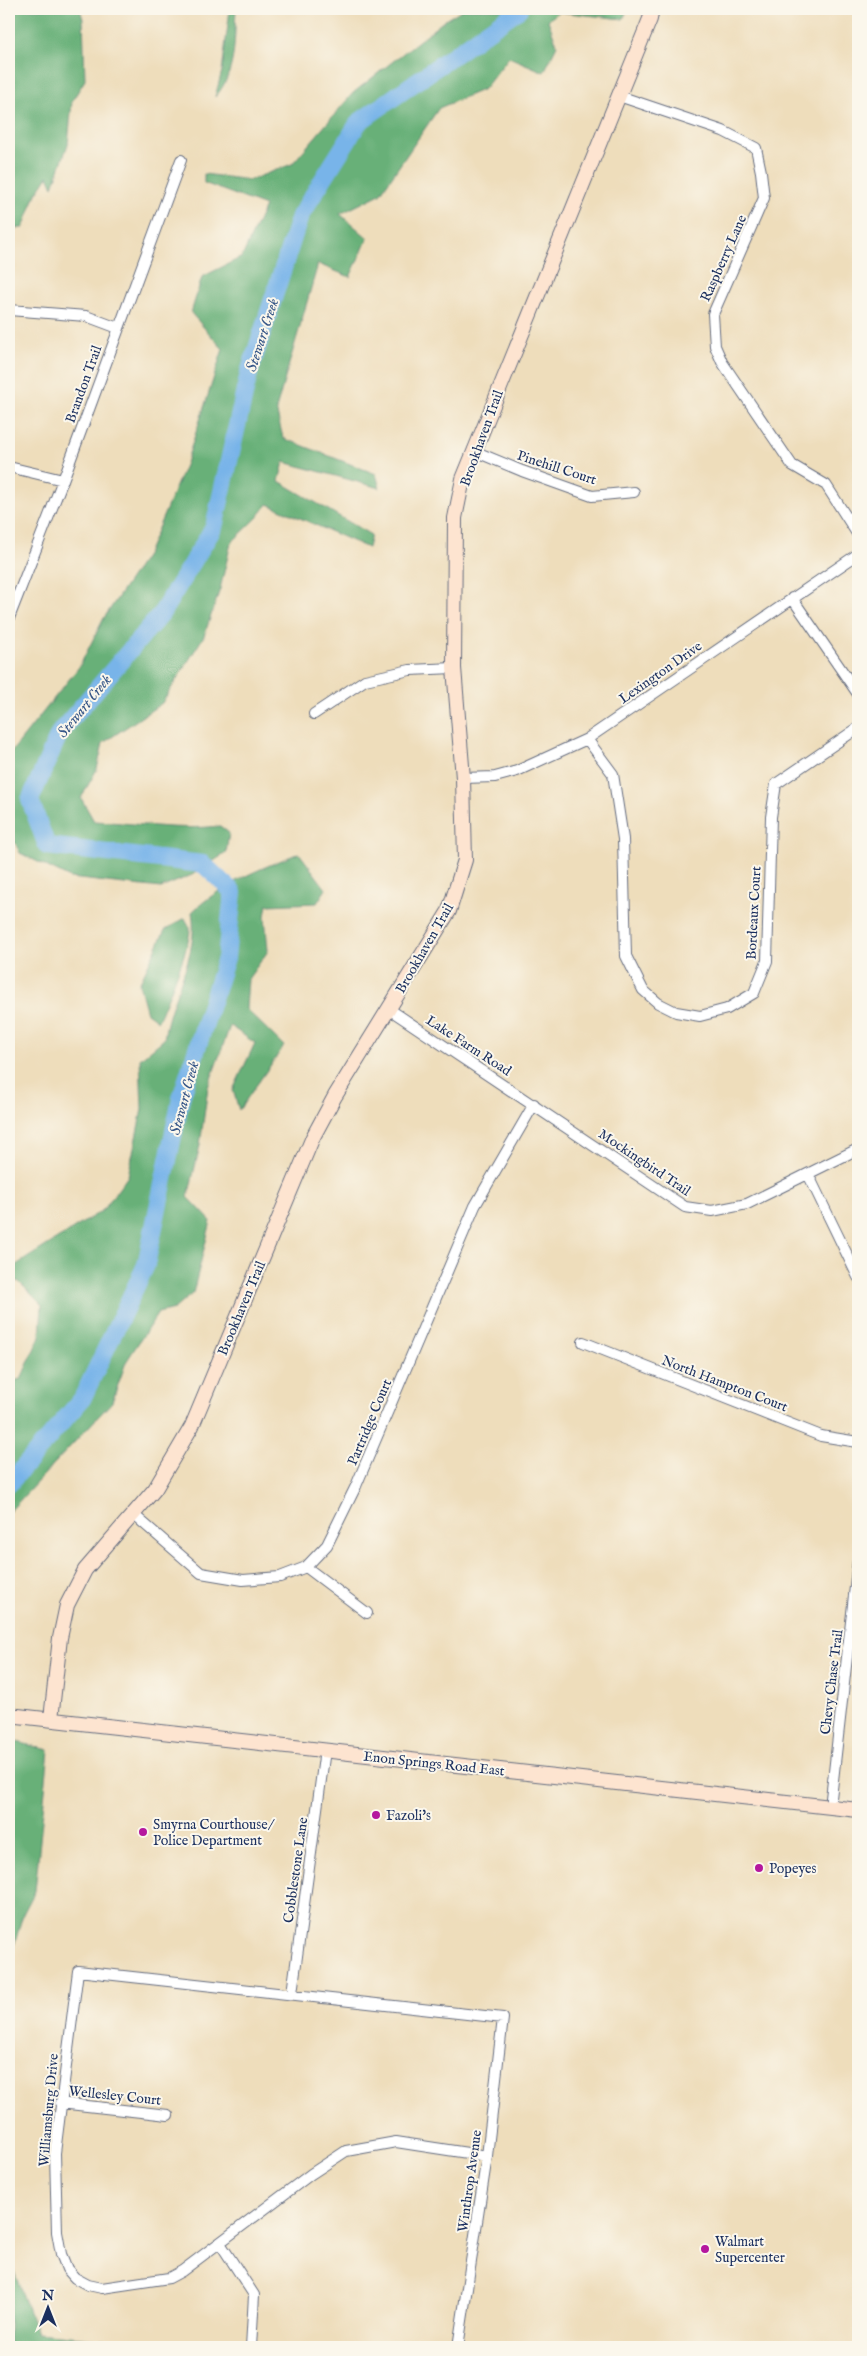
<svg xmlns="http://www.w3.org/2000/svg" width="867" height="2356" font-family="'IM FELL English',serif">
  <rect width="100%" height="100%" fill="#fbf7ec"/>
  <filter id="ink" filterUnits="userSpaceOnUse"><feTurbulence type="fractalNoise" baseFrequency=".02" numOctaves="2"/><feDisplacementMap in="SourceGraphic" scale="10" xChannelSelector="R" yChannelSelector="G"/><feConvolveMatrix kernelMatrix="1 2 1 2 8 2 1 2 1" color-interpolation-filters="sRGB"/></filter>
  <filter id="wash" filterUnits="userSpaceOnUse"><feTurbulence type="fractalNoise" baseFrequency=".0096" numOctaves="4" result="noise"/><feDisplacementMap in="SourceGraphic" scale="20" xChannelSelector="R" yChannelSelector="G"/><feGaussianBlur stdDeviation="1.12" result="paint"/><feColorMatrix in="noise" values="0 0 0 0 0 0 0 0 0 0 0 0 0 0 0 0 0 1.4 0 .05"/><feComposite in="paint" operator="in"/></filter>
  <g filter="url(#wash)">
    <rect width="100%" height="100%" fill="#edb"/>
    <path fill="#67b078" stroke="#41706b" d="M9 9H80L83 19 85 80 72 101 68 144 53 187 48 176 36 194 23 228H9Z
      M230 9H236C234 39 237 73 215 97L222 71Z
      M463 9H628L623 19 559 12 548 20 557 45 544 72 509 57 484 89 439 108 380 194 340 214 368 238 350 277 318 264 276 409 283 438 376 474 380 488 284 462 279 481 371 535 368 548 268 504 257 518 231 543 220 589 204 636 162 703 103 743 97 769 81 798 94 821C135 823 180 831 220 826L229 833 226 853 192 875 161 888 70 878 20 853 9 830V755L79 667 104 618 147 554 186 463 223 349 191 313 202 277 242 257 265 206 204 183V174L250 180 292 164 353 93 445 20Z
      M299 853 326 889 317 903 267 905 265 916 268 951 248 979 246 1009 284 1046 239 1110 233 1090 255 1043 230 1026 208 1087 200 1145 188 1197 211 1221 193 1293 174 1309 158 1313 126 1362 112 1402 9 1512V1382L21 1379 40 1336 42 1305 18 1281 9 1284V1268L16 1265 103 1210 128 1176 142 1109 140 1059 164 1039C169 997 200 955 192 912 223 883 260 869 299 853Z
      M185 918C186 921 189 925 190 928 191 944 165 1005 158 1021L147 1013 139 984 165 930Z
      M9 1740 49 1750 35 1891 23 1914 9 1964Z
      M9 2258 37 2333 189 2347H9Z"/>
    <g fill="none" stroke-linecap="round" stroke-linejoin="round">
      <path stroke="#78b4e9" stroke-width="18" d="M9 1484 82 1399 146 1265 181 1098 226 958 233 892 203 864 47 846 30 800 60 732 161 614 214 527 249 373 300 216 359 122 519 9"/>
    </g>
  </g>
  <g filter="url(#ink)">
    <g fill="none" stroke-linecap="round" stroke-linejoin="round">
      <defs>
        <path id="street" d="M619 96 723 131 756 148 761 172 764 198 713 314 715 346 722 362 792 465 826 485 858 535
          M9 310 86 316 118 328
          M474 451 522 471 592 496 634 492
          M9 467 63 480
          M792 598 858 694
          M9 618 63 480 181 160
          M314 714 365 680 410 670 454 668
          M587 739 613 774 623 839 626 956 643 990 658 1003 676 1012 700 1016 727 1009 754 993 767 961 771 817 776 784 858 728
          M463 778 495 777 517 771 587 739 858 554
          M389 1009 685 1207 712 1211 747 1204 858 1149
          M808 1174 858 1277
          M583 1342 821 1436 858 1442
          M133 1514 201 1573 243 1580 280 1577 306 1567 327 1545 356 1486 475 1206 534 1104
          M306 1567 367 1613
          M830 1807 858 1560
          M292 1993 325 1750
          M60 2103 168 2115
          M220 2243 254 2295 251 2347
          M458 2347 487 2156 503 2018 78 1971 55 2153 57 2232 61 2254 67 2269 75 2278 88 2285 102 2288 169 2278 182 2271 311 2174 346 2151 396 2142 487 2156"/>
        <path id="secondary" d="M9 1715 858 1810
          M51 1719 60 1638 67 1605 85 1570 155 1489 192 1426 313 1137 335 1096 449 911 465 860 463 778 454 668 455 518 463 479 650 19 652 9"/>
      </defs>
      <use href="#street" stroke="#656c7f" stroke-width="12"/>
      <use href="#secondary" stroke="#656c7f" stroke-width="16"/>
      <use href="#street" stroke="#fff" stroke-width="10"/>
      <use href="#secondary" stroke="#fde4d0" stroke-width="14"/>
    </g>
  </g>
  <g fill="#b5179e" stroke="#fbf7ec" stroke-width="2">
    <circle cx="376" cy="1815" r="5"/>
    <circle cx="143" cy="1832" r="5"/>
    <circle cx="759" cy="1868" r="5"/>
    <circle cx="705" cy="2249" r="5"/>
  </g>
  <g text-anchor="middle" stroke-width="4" stroke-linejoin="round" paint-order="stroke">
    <g font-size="14" fill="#1b2f5e" stroke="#fbf7ec">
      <text transform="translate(723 258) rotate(-66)" y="5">Raspberry Lane</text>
      <text transform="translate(83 384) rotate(-70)" y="5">Brandon Trail</text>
      <text transform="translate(481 438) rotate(-70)" y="5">Brookhaven Trail</text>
      <text transform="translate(557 467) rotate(18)" y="5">Pinehill Court</text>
      <text transform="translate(660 672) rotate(-35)" y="5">Lexington Drive</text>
      <text transform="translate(753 913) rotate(-87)" y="5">Bordeaux Court</text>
      <text transform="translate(424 948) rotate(-60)" y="5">Brookhaven Trail</text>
      <text transform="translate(469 1045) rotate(33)" y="5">Lake Farm Road</text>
      <text transform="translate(645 1162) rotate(34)" y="5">Mockingbird Trail</text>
      <text transform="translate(241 1308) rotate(-67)" y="5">Brookhaven Trail</text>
      <text transform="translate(725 1383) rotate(21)" y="5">North Hampton Court</text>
      <text transform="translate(369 1422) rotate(-67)" y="5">Partridge Court</text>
      <text transform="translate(831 1682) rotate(-83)" y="5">Chevy Chase Trail</text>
      <text transform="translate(434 1763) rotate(6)" y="5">Enon Springs Road East</text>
      <text transform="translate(295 1870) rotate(-82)" y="5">Cobblestone Lane</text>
      <text transform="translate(115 2095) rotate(6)" y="5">Wellesley Court</text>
      <text transform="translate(48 2110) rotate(-85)" y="5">Williamsburg Drive</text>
      <text transform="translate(469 2181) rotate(-82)" y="5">Winthrop Avenue</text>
    </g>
    <g font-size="14" fill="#1b2f5e" stroke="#fbf7ec" text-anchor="start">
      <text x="386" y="1820">Fazoli's</text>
      <text x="153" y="1829">Smyrna Courthouse/<tspan x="153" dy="16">Police Department</tspan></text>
      <text x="769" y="1873">Popeyes</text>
      <text x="715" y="2246">Walmart<tspan x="715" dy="16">Supercenter</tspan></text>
    </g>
    <g font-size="15" font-style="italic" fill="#375788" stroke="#fbf7ec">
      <text transform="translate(262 335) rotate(-72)" y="5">Stewart Creek</text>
      <text transform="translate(84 706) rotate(-51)" y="5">Stewart Creek</text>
      <text transform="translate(184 1098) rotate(-75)" y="5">Stewart Creek</text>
    </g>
  </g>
  <rect width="867" height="2356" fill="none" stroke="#fbf7ec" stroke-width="30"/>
  <g transform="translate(48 2308)" stroke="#fbf7ec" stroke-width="4" paint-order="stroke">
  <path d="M0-4L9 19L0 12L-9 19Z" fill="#1b2f5e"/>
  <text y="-8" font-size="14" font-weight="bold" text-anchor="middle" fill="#1b2f5e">N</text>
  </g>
</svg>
